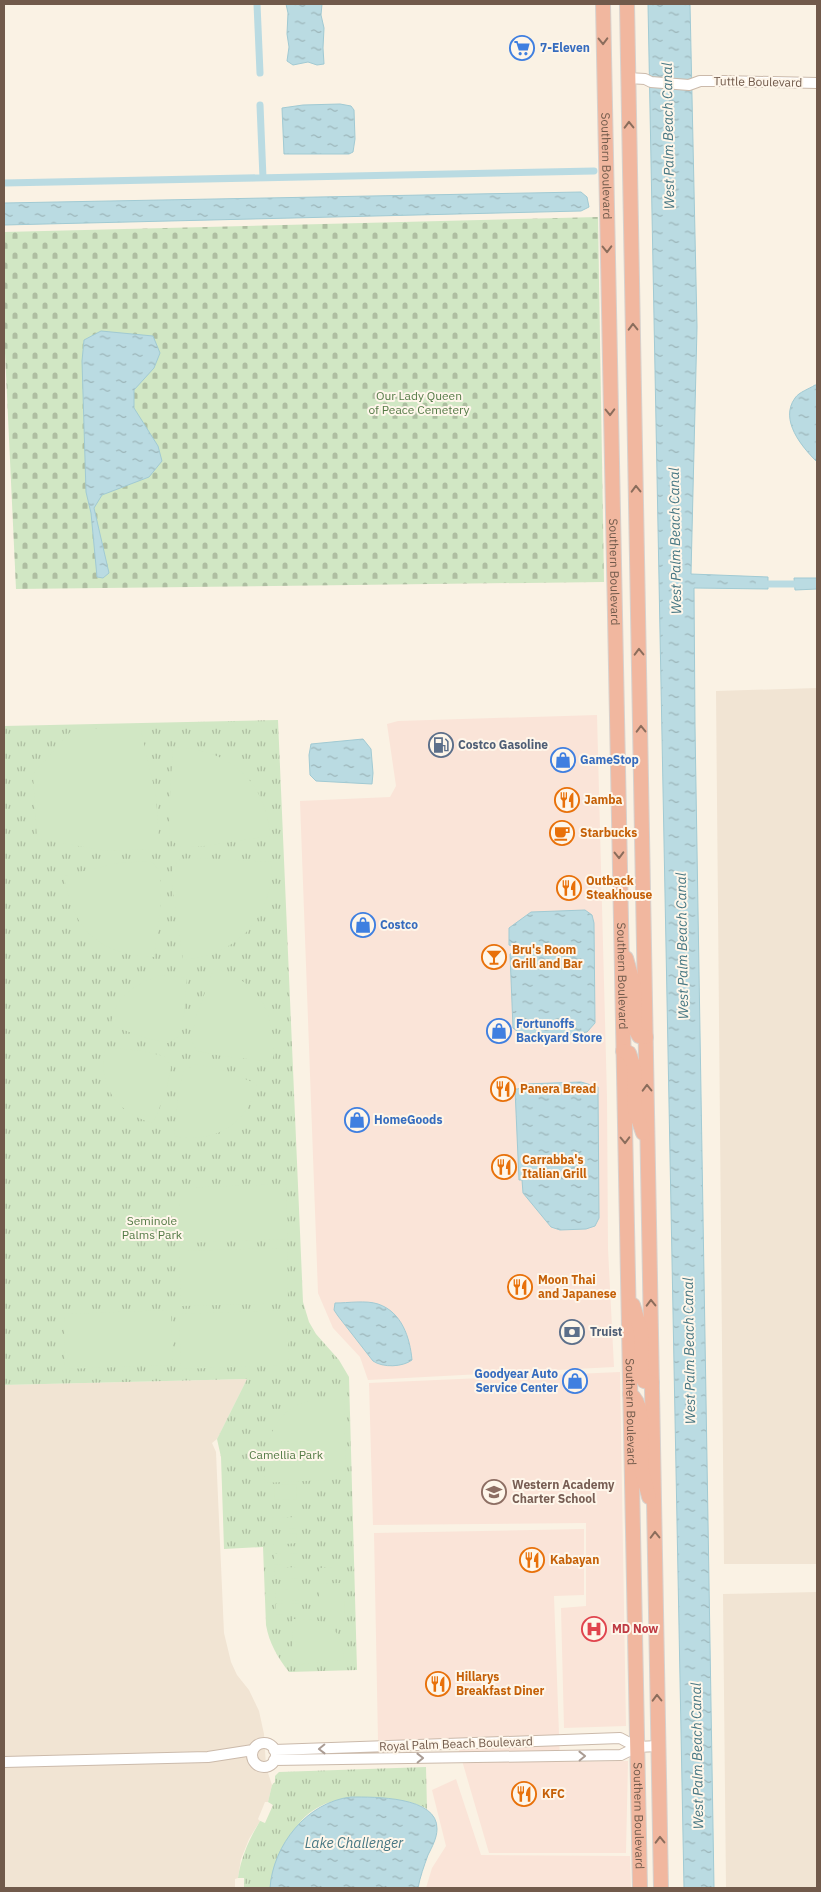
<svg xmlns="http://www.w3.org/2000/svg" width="821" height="1892" font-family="'IBM Plex Sans',sans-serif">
  <defs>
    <pattern id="grass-tufts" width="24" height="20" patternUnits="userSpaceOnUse" patternTransform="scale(1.25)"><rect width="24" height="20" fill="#d1e7c4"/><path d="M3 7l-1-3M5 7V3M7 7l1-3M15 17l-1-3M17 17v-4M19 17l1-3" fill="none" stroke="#aebea1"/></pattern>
    <pattern id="cemetery-stones" width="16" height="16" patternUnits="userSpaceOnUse" patternTransform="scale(1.25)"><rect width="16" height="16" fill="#d1e7c4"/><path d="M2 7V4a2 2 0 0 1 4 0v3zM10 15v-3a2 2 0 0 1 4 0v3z" fill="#aebea1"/></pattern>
    <pattern id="water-ripples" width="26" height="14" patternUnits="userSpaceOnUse" patternTransform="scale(1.25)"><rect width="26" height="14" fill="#badbe2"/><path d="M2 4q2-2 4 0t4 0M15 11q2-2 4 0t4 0" fill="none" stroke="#9cb5b9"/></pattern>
  </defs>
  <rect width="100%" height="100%" fill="#faf2e4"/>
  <path fill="#f1e4d3" d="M817 688V1564H724L716 691Z
    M247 1379 217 1439 212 1443 216 1452 224 1633 231 1662 237 1675 249 1690 259 1711 264 1734 266 1767 272 1785 268 1802H265L258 1819 260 1821 249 1839 241 1859 238 1878 235 1879V1888H4V1385Z
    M817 1592V1888H726L723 1594Z"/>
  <path fill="#fae4d8" d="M597 715 607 1097 608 1249 614 1367 368 1380 360 1357 333 1328 318 1293 300 801 390 797 396 786 387 724 398 721Z
    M620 1372 626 1726 564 1728 561 1608 586 1606V1523L373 1525 369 1383Z
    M584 1529V1595L554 1596 560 1762 628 1761 626 1853H489L456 1740 378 1741 374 1533Z
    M456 1779 481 1855 630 1856 631 1888H426L432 1868 446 1846 432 1790Z"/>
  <path fill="url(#grass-tufts)" d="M278 720 303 1302 309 1322 316 1334 339 1360 349 1377 357 1670 289 1672C278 1658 269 1643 266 1625L263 1547 224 1549 221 1457 217 1439 247 1379 4 1385V726Z
    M426 1767 427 1809C416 1802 399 1800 386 1799 353 1795 316 1797 296 1828 291 1835 289 1842 285 1849 279 1862 271 1874 270 1888H244V1878H238C241 1857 249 1840 260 1821L265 1823 273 1805 268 1802 272 1785 275 1782V1776L279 1772Z"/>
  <path fill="url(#cemetery-stones)" d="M598 217 604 582 16 589 4 331V232Z"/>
  <path fill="#d1e7c4" d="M137 727 141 731 156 796 159 839 149 849 108 851 37 839 33 774 72 730Z
    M173 747C229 749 266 780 270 836L204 846 180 847 170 839 169 813Z
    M199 858 272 862C273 917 238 955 183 960L173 892 172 869 180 859Z
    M150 861 160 870 161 902 154 957C99 955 72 929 64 876L118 863Z
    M214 968C263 983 275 1014 273 1062L222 1056 197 1051 191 1040 196 1017Z
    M161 975 187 978 184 1013 178 1037 168 1043 142 1037 111 1025C113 997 137 983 161 975Z
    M106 1047 141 1051 164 1056 171 1067 166 1092 153 1123C117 1114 96 1084 106 1047Z
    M196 1064 223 1070 257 1084C249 1123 214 1145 174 1136L179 1091 184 1071Z
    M286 1184 288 1239 180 1243 179 1188Z
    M287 1248 288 1303 181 1306 179 1251Z
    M171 1310 173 1365 65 1369 64 1314Z
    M287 1310 289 1365 181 1369 179 1314Z
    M318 1398 344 1400 346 1479 264 1483C268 1439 268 1410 318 1398Z
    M296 1484 297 1499 275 1500 274 1485Z
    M296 1517V1528L273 1529 272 1518Z
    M296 1533 297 1543 273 1545V1534Z
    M297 1553V1564L274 1565V1554Z
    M298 1567V1578L275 1579 274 1568Z
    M343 1567V1579L319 1580V1568Z
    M344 1583V1598H319V1584Z
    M299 1589V1600L276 1601 275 1590Z
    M319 1601H344L345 1616H319Z
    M299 1603V1614L276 1615V1604Z
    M292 1619C324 1618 342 1624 344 1660L293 1665Z"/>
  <path fill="url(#water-ripples)" stroke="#a1cad3" d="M286 4H322L321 15 324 28 323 48 324 64 317 65 308 62 293 65 287 61 289 47 287 34 288 13Z
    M648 4H690L697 327 691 574 768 577V589L694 588 695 726 714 1888H684Z
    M340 104 351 106 354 110 355 139 353 152 349 154H284L282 108 303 105Z
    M581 192 587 197 589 207 581 211 4 225V203Z
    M101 331 153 336 160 353 154 368 134 390V408L158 446 162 461 149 477 102 495 94 508 109 573 103 578 97 577 91 513 86 492 82 361 84 340Z
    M815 385H817V462C802 447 779 420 795 398 799 392 809 389 815 385Z
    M794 578H817V589L795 590Z
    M363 739 371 749 373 773 372 784 316 781 310 775 309 755 311 744Z
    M585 910 592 915 594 923 595 1023 587 1032 563 1036 522 1035 513 1028 510 954 512 953V946L509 945V928L531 912Z
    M581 1082 598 1087 599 1218 595 1226 586 1229 560 1230 551 1227 523 1193 522 1180H519L515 1089H518L524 1084Z
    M335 1303C348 1303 366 1300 378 1304 402 1312 410 1338 412 1360 403 1367 383 1368 373 1361L338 1316 334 1310Z
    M351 1797C374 1797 438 1796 437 1829 437 1838 432 1847 428 1855 424 1866 420 1877 418 1888H270C273 1845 307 1802 351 1797Z"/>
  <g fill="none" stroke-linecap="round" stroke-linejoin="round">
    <path stroke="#badbe2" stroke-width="7" d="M257 4 260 73
      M260 105 263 178
      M4 183 594 171
      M759 584H817"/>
    <defs>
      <path id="minor" d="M628 78 645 79 651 82 689 85 700 81H722L817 83
        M252 1755a12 12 0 1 1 24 0a12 12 0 1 1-24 0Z
        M274 1750 620 1738 637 1747
        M274 1760 621 1755 637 1747 658 1746
        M4 1762 208 1757 253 1750"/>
      <g id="highway">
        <path id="s1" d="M603 4 640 1888"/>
        <path d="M627 4 661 1888"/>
        <path d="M626 958 634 986 635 1029 639 1036 646 1037"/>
        <path d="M623 1051 629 1053 634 1067 635 1110 643 1133"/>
        <path d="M633 1305 641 1332 642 1377 644 1381 652 1383"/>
        <path d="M630 1394C649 1407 638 1449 642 1470 643 1479 647 1488 649 1497"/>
      </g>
    </defs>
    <use href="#minor" stroke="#cbbaab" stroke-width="12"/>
    <use href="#highway" stroke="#d7d1cd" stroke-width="16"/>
    <use href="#minor" stroke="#fff" stroke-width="10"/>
    <use href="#highway" stroke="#f1b79f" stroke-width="14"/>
  </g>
  <defs><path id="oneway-chevron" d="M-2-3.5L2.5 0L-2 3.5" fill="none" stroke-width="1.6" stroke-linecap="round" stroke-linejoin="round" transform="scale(1.25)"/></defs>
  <g stroke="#8b6d5c">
    <use href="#oneway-chevron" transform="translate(603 41) rotate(89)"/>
    <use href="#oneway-chevron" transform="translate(629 125) rotate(-91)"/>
    <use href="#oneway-chevron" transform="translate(607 249) rotate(89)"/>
    <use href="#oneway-chevron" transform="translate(633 327) rotate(-91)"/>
    <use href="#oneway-chevron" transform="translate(610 412) rotate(89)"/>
    <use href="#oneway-chevron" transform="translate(636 489) rotate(-91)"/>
    <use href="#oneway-chevron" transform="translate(639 652) rotate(-91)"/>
    <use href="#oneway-chevron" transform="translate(641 729) rotate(-91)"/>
    <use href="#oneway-chevron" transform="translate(619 855) rotate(89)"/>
    <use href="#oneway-chevron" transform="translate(647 1088) rotate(-91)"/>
    <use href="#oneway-chevron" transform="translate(625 1140) rotate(89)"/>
    <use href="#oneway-chevron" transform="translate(651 1303) rotate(-91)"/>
    <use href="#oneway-chevron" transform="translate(655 1535) rotate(-91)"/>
    <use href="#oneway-chevron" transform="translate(657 1698) rotate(-91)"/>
    <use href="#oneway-chevron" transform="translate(660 1840) rotate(-91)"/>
  </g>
  <g stroke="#aa9c93">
    <use href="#oneway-chevron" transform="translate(322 1749) rotate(179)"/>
    <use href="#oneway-chevron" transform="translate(582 1756) rotate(-1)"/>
    <use href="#oneway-chevron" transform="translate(420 1758) rotate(-1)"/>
  </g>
  <defs>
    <symbol id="supermarket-ring" viewBox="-11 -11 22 22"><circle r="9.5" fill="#fef6ea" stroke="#3f7fe0" stroke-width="1.5"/><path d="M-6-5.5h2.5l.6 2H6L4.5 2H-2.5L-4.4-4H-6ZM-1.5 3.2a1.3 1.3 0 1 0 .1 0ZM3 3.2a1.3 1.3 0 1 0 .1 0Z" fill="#3f7fe0"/></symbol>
    <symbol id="fuel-ring" viewBox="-11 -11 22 22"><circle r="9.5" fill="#fef6ea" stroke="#5c6f8a" stroke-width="1.5"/><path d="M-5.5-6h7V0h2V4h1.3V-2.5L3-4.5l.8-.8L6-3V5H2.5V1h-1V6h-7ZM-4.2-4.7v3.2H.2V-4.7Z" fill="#5c6f8a"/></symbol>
    <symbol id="shop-ring" viewBox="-11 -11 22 22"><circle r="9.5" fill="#fef6ea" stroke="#3f7fe0" stroke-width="1.5"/><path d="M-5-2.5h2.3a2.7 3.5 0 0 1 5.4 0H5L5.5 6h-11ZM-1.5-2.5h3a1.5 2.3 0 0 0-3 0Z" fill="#3f7fe0"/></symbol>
    <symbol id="restaurant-ring" viewBox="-11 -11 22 22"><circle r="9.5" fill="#fef6ea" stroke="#e8710a" stroke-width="1.5"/><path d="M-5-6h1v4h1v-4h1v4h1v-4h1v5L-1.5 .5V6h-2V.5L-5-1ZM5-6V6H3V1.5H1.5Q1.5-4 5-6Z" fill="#e8710a"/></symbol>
    <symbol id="cafe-ring" viewBox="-11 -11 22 22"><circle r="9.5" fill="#fef6ea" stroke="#e8710a" stroke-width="1.5"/><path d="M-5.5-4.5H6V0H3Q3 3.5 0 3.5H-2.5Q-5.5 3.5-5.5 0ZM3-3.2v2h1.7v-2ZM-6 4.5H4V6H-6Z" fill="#e8710a"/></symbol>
    <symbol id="bar-ring" viewBox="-11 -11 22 22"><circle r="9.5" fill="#fef6ea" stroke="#e8710a" stroke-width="1.5"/><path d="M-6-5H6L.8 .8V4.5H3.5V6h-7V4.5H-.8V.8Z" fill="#e8710a"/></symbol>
    <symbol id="bank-ring" viewBox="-11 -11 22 22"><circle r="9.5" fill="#fef6ea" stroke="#5c6f8a" stroke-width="1.5"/><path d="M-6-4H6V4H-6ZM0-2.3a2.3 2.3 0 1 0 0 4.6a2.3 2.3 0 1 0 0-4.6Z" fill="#5c6f8a"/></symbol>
    <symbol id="school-ring" viewBox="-11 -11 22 22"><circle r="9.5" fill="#fef6ea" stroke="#8d6e63" stroke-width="1.5"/><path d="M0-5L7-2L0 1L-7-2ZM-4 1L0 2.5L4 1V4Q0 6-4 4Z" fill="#8d6e63"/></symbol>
    <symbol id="hospital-ring" viewBox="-11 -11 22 22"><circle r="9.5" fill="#fef6ea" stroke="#e0444e" stroke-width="1.5"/><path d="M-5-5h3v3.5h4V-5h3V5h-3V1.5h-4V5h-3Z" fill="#e0444e"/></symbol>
  </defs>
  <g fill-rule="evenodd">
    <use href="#supermarket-ring" x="508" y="34" width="28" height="28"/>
    <use href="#fuel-ring" x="427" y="731" width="28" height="28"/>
    <use href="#shop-ring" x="549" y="746" width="28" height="28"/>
    <use href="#restaurant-ring" x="553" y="786" width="28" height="28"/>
    <use href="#cafe-ring" x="548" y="819" width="28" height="28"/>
    <use href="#restaurant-ring" x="555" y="874" width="28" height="28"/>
    <use href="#shop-ring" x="349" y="911" width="28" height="28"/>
    <use href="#bar-ring" x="480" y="943" width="28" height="28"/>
    <use href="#shop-ring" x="485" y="1017" width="28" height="28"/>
    <use href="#restaurant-ring" x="489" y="1075" width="28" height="28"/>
    <use href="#shop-ring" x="343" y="1106" width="28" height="28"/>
    <use href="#restaurant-ring" x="490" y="1153" width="28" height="28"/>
    <use href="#restaurant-ring" x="506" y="1273" width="28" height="28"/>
    <use href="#bank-ring" x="558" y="1318" width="28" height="28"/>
    <use href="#shop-ring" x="561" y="1367" width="28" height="28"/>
    <use href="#school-ring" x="480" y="1478" width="28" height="28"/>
    <use href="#restaurant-ring" x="518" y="1546" width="28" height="28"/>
    <use href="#hospital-ring" x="580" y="1615" width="28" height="28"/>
    <use href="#restaurant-ring" x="424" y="1670" width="28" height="28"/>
    <use href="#restaurant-ring" x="510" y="1780" width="28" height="28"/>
  </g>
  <g text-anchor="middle" stroke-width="4" stroke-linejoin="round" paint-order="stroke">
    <g font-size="12" font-weight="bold" fill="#366cbe" stroke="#fef6ea" text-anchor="start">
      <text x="540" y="52">7-Eleven</text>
      <text x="580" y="764">GameStop</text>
      <text x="380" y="929">Costco</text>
      <text x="516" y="1028">Fortunoffs<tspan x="516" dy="14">Backyard Store</tspan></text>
      <text x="374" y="1124">HomeGoods</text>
      <text x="558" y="1378" text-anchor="end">Goodyear Auto<tspan x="558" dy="14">Service Center</tspan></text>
    </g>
    <g font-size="12" fill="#715a4b" stroke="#fef6ea">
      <text transform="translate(758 82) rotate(1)" y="4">Tuttle Boulevard</text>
      <text dy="4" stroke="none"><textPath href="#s1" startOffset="162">Southern Boulevard</textPath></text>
      <text dy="4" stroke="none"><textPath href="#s1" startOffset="568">Southern Boulevard</textPath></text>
      <text dy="4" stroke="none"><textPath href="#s1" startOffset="972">Southern Boulevard</textPath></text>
      <text dy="4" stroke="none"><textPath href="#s1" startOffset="1408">Southern Boulevard</textPath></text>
      <text transform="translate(456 1744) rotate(-2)" y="4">Royal Palm Beach Boulevard</text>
      <text dy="4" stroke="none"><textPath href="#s1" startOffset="1812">Southern Boulevard</textPath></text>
    </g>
    <g font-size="12" fill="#557b47" stroke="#fef6ea">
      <text x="419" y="400">Our Lady Queen<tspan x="419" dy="14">of Peace Cemetery</tspan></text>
      <text x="152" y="1225">Seminole<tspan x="152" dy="14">Palms Park</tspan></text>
      <text x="286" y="1459">Camellia Park</text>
    </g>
    <g font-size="12" font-weight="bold" fill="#4e5e75" stroke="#fef6ea" text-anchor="start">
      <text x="458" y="749">Costco Gasoline</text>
      <text x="590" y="1336">Truist</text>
    </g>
    <g font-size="12" font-weight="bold" fill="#c56008" stroke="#fef6ea" text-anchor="start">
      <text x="584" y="804">Jamba</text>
      <text x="580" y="837">Starbucks</text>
      <text x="586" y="885">Outback<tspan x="586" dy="14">Steakhouse</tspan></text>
      <text x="512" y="954">Bru's Room<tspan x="512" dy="14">Grill and Bar</tspan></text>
      <text x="520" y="1093">Panera Bread</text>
      <text x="522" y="1164">Carrabba's<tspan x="522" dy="14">Italian Grill</tspan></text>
      <text x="538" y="1284">Moon Thai<tspan x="538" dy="14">and Japanese</tspan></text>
      <text x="550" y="1564">Kabayan</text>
      <text x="456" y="1681">Hillarys<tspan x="456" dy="14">Breakfast Diner</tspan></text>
      <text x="542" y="1798">KFC</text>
    </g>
    <g font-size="12" font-weight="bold" fill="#785e54" stroke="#fef6ea" text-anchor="start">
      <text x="512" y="1489">Western Academy<tspan x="512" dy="14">Charter School</tspan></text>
    </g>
    <g font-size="12" font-weight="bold" fill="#be3a42" stroke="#fef6ea" text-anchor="start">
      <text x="612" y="1633">MD Now</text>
    </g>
    <g font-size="14" font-style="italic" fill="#477783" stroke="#fef6ea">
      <text transform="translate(668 136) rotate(-91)" y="5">West Palm Beach Canal</text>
      <text transform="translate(675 541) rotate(-91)" y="5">West Palm Beach Canal</text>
      <text transform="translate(682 946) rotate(-91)" y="5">West Palm Beach Canal</text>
      <text transform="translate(689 1351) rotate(-91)" y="5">West Palm Beach Canal</text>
      <text transform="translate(697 1756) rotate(-91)" y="5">West Palm Beach Canal</text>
      <text x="354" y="1848">Lake Challenger</text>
    </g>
  </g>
  <rect width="821" height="1892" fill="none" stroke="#715a4b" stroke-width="10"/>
</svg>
